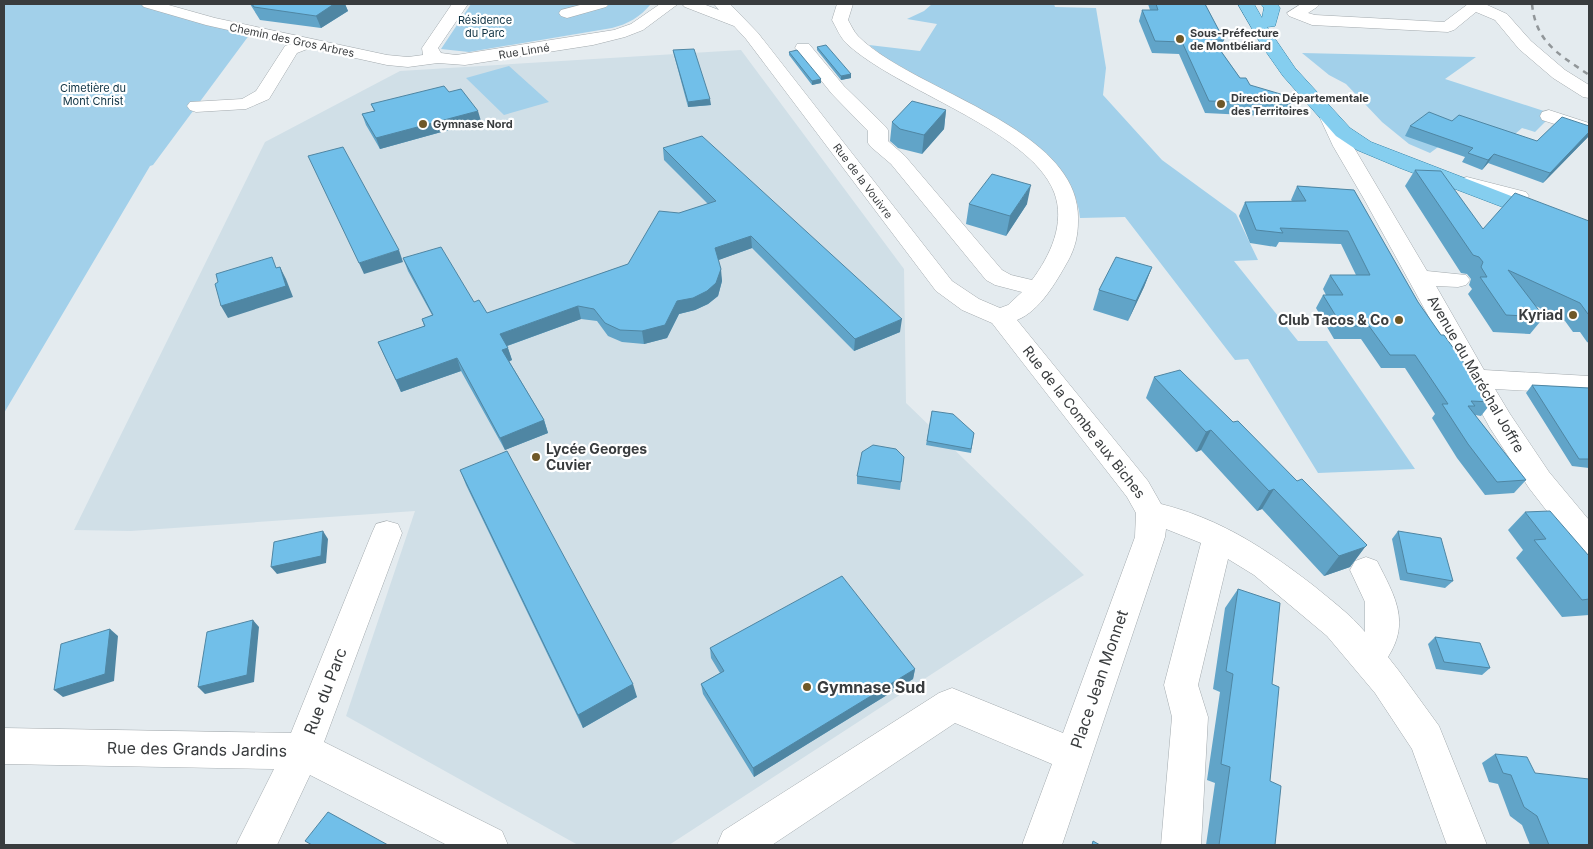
<svg xmlns="http://www.w3.org/2000/svg" width="1593" height="849" font-family="Inter,sans-serif">
  <rect width="100%" height="100%" fill="#e4ebef"/>
  <path fill="#d0dfe7" d="M741 50 904 269 906 403 1084 575 669 845H578L346 716 415 511 131 531 74 530 265 142 400 71Z"/>
  <path fill="#a2d0ea" d="M4 4H138L250 34 153 165 150 166 4 413Z
    M471 4H651C640 17 628 24 612 28L469 52 441 49Z
    M932 4H1054L1055 7 1096 8 1106 68 1103 95 1162 160 1236 214 1258 260 1234 261 1298 341H1327L1415 469 1318 473 1248 359 1235 360 1125 217 1080 218C1078 194 1064 171 1047 155 1028 136 1001 122 977 109 946 92 915 75 884 57L869 45 920 51 937 24 907 19 924 11Z
    M1302 53 1476 57 1445 79 1553 114 1535 132 1522 128 1507 141 1464 128 1430 153 1409 144 1382 122 1346 84 1329 75Z
    M509 66 549 102 504 115 466 78Z"/>
  <g fill="none" stroke-linecap="round" stroke-linejoin="round">
    <defs>
      <path id="minor" d="M141 4H165L215 18 387 55 408 57 423 55 422 48 452 4H468L438 48 441 53 456 55 614 30 631 24 660 4H678L643 30 625 37 593 45 465 65 438 63 408 67 387 65 310 48 297 53 269 99 246 109 196 112 190 110 187 106 190 102 242 99 256 91 285 46 291 44 206 25 144 7Z
        M584 4H609L606 7 567 18 561 16 559 13 561 10Z
        M682 4H703L719 10 714 4H730L758 33 952 281 979 299 1000 308 1008 305 1022 292 995 285 986 280 891 164 871 147 868 143V131L832 94 795 48 797 44H809L844 86 885 126 888 130V141L905 156 1002 270 1011 275 1032 280C1050 256 1066 223 1054 192 1029 129 897 91 846 43 840 37 836 27 832 20L837 4H853L848 20C851 25 854 32 858 36 913 92 1082 127 1078 221 1078 236 1075 248 1068 261 1056 282 1040 311 1017 320L1148 481 1161 504C1221 519 1266 549 1314 586 1332 601 1350 614 1365 632V602L1350 570 1355 561 1366 557 1377 561C1394 595 1411 621 1388 657L1399 671 1439 726 1487 845H1447L1412 749 1375 693 1327 636 1254 575 1228 559 1198 685 1208 717 1201 845H1161L1172 717 1164 685 1201 543 1166 529 1165 537 1062 845H1022L1052 764 955 723 772 845H717L723 831 939 693 952 688 1063 733 1135 537 1136 513 1127 497 992 323 962 310 936 291 746 39 734 26 685 7Z
        M1301 4H1320L1317 7 1308 13 1315 15 1444 22 1468 4H1485L1507 14 1531 41 1565 70 1589 85V98L1583 97 1553 78 1519 49 1495 20 1476 12 1454 30 1448 32 1312 25 1289 16 1287 13Z
        M1549 110 1589 123V135L1542 120 1540 116 1542 112Z
        M1329 112 1336 114 1338 118 1353 146 1427 271 1466 275 1470 280 1466 285 1458 287 1436 286 1484 370 1589 376V394L1495 389 1510 414 1549 472 1589 520V555L1578 551 1529 488 1490 428 1364 199 1333 146 1320 118 1322 114Z
        M1467 177 1526 192 1529 196 1526 200 1519 202 1460 187 1457 183 1460 179Z
        M387 521 398 524 402 533 324 742 502 831 508 845H447L310 775 277 845H236L274 769 4 764V728L291 733 372 533 376 524Z"/>
      <path id="major" d="M1238 4H1254L1262 18 1264 8 1261 4H1277L1280 8 1275 26 1267 27 1295 68 1350 128 1371 142 1589 226V240L1400 168 1357 150 1336 136 1283 76 1262 46Z"/>
    </defs>
    <use href="#minor" stroke="#a3aaae" stroke-width="1"/>
    <use href="#major" stroke="#3685aa" stroke-width="1"/>
    <use href="#minor" fill="#fff" fill-rule="evenodd"/>
    <use href="#major" fill="#85ceef" fill-rule="evenodd"/>
    <path stroke="#919699" stroke-width="2.5" stroke-dasharray="5.5 5.5" stroke-linecap="butt" d="M1532 4C1536 43 1559 54 1589 75"/>
  </g>
  <path fill="#61a4c8" d="M250 4H345L348 11 321 28 260 20Z
    M1148 4H1206V6L1224 40 1220 50 1240 78 1250 85 1292 104 1287 117 1205 113 1179 54 1152 53 1139 21 1142 10H1150Z
    M817 47 851 74V78L841 80 817 50Z
    M673 50 711 105 688 107 674 55Z
    M789 52 821 79V83L812 85 789 55Z
    M449 92 481 121 380 149 366 125 362 114 374 111 371 104Z
    M946 110 944 129 922 154 898 148 890 141 892 122Z
    M1452 121 1537 141 1588 137 1543 183 1488 163 1482 170 1462 162 1465 157 1405 136 1410 126Z
    M663 148 900 332 854 351 752 248 718 260 722 281 718 296 708 304 695 310 679 314 667 338 644 344 622 342 608 336 597 321 581 319 507 346 512 360 509 361 544 420 548 433 505 450 461 371 401 392 378 342 424 326 422 319 432 315 408 271 403 258 474 302 487 313 628 264 679 213 708 204 664 160Z
    M1415 170 1483 229 1589 221V343L1587 342 1580 332H1573L1565 321 1536 306 1544 317 1530 334 1493 332 1468 294 1472 289 1469 285 1471 279 1467 274 1461 273 1405 186Z
    M1297 186 1354 190 1418 302 1441 335 1492 402 1481 416 1475 415 1526 480 1514 493 1485 495 1457 458 1432 418 1435 414 1405 368H1381L1361 339H1334L1316 308 1323 295H1326L1323 289 1330 275H1356L1341 244 1279 242 1276 247 1250 243 1239 216 1245 202 1292 201 1291 200Z
    M969 204H1027L1006 236 966 224Z
    M1152 267 1144 287 1128 321 1093 310 1099 290Z
    M1154 377 1233 422 1297 481 1365 547 1350 567 1324 576 1262 509 1257 511 1201 450 1196 452 1146 398Z
    M1532 385 1589 388V468L1572 466 1526 393Z
    M932 411 974 433 971 453 926 445Z
    M904 457 900 490 857 484V476Z
    M460 470 637 697 583 728 466 485Z
    M1525 512 1589 556V615L1562 617 1516 558 1523 550 1508 530Z
    M1398 531 1453 581 1445 588 1400 580 1392 539Z
    M1238 589 1272 684 1270 781 1275 845H1206L1215 783 1207 780 1220 692 1213 689 1225 608Z
    M1435 637 1490 668 1482 675 1436 669 1428 644Z
    M710 648 915 669 913 679 754 777 703 694 701 684 720 673 711 658Z
    M1495 754 1535 773 1589 845H1530L1522 825 1510 816 1498 784 1489 782 1482 763Z"/>
  <path fill="#4f86a3" d="M334 4H345L348 11 321 28 316 16Z
    M851 74V78L841 80V76Z
    M821 79V83L812 85V81Z
    M710 99 711 105 688 107V102Z
    M946 110 944 129 922 154 924 135Z
    M478 111 481 121 380 149 376 138Z
    M1589 132V134L1588 137 1543 183 1550 173Z
    M1494 154 1488 163 1482 170 1488 160Z
    M1031 185 1027 204 1006 236 1010 216Z
    M751 236 752 248 716 261 715 248Z
    M399 250 403 262 364 274 359 263Z
    M280 267 286 279 293 297 228 318 221 306Z
    M1152 267 1144 287 1128 321 1136 301Z
    M721 269 722 281 718 296 708 304 695 310 679 314 667 338 644 344 642 331 677 301Z
    M578 306 581 319 504 347 500 334Z
    M902 319 900 332 854 351 855 339Z
    M508 348 512 360 506 363 502 350Z
    M457 358 461 371 401 392 396 380Z
    M544 420 548 433 505 450 500 438Z
    M1211 430 1201 450 1196 452 1206 432Z
    M1274 489 1262 509 1257 511 1269 491Z
    M323 531 328 539 326 563 277 574 271 567Z
    M1365 547 1350 567 1324 576 1339 556Z
    M253 620 259 627 254 682 205 694 198 687Z
    M110 629 118 636 114 681 63 697 54 690Z
    M915 669 913 679 754 777 753 768Z
    M633 684 637 697 583 728 578 715Z"/>
  <path fill="#71bfe9" stroke="#4f86a3" d="M252 4H334L316 16 254 7Z
    M1156 4H1205L1224 40H1213L1240 78H1246L1250 85 1294 98 1292 104 1209 101 1182 42 1155 41 1142 10H1158Z
    M826 45 851 74 841 76 817 47Z
    M694 49 710 99 688 102 673 50Z
    M797 50 821 79 812 81 789 52Z
    M444 86 449 92 461 89 478 111 376 138 362 114 375 111 371 104Z
    M912 101 946 110 924 135 900 129 892 122Z
    M1429 112 1452 121 1459 115 1537 141 1562 117 1589 126V132L1550 173 1494 154 1488 160 1468 153 1473 148 1410 126Z
    M702 136 902 319 855 339 751 236 715 248 721 269 716 283 707 291 693 298 677 301 665 325 642 331 620 330 605 323 594 309 578 306 500 334 508 348 502 350 544 420 500 438 457 358 396 380 378 342 425 326 422 319 433 315 403 258 441 247 474 302 479 300 487 313 628 264 659 211 679 213 716 201 663 148Z
    M343 147 399 250 359 263 308 156Z
    M1415 170 1441 171 1483 229 1515 193 1589 221V314H1588L1580 303 1508 270 1544 317 1506 315 1480 277H1487L1481 267 1483 262 1479 257 1473 255Z
    M992 174 1031 185 1010 216 969 204Z
    M1297 186 1354 190 1418 302 1441 335H1444L1492 402 1471 401 1475 406H1468L1526 480 1497 482 1468 444 1442 404H1448L1415 355H1390L1369 326H1342L1323 295H1343L1330 275H1370L1348 231 1280 228 1283 233 1256 230 1245 202 1306 201Z
    M272 257 276 268 280 267 286 286 221 306 215 284 218 282 216 274Z
    M1116 257 1152 267 1136 301 1099 290Z
    M1180 370 1233 422 1238 421 1297 481 1302 479 1367 545 1365 547 1339 556 1274 489 1269 491 1211 430 1206 432 1154 377Z
    M1532 385 1589 388V459H1579Z
    M932 411 953 414 974 433 971 449 927 441Z
    M873 445 896 449 904 457 901 482 857 476 862 452Z
    M507 451 633 684 578 715 460 470Z
    M1550 511 1589 556V599L1582 600 1534 540 1546 539 1525 512Z
    M323 531 321 556 271 567 274 542Z
    M1398 531 1441 538 1453 581 1407 573Z
    M842 576 915 669 753 768 701 684 724 671 710 648Z
    M1238 589 1280 603 1272 684 1279 687 1270 781 1281 786 1275 845H1219L1230 767 1221 764 1233 674 1226 671Z
    M253 620 247 675 198 687 207 632Z
    M110 629 105 674 54 690 61 644Z
    M1435 637 1480 643 1490 668 1444 662Z
    M1495 754 1527 757 1535 773 1589 779V845H1549L1537 816 1524 807 1511 775 1503 773Z
    M328 812 388 845H312L305 841Z
    M1093 841 1100 845H1092Z"/>
  <g fill="#6f5828" stroke="#fff" stroke-width="2">
    <circle cx="1180" cy="39" r="5"/>
    <circle cx="1221" cy="104" r="5"/>
    <circle cx="423" cy="124" r="5"/>
    <circle cx="1573" cy="315" r="5"/>
    <circle cx="1399" cy="320" r="5"/>
    <circle cx="536" cy="457" r="5"/>
    <circle cx="807" cy="687" r="5"/>
  </g>
  <g text-anchor="middle" stroke-width="4.5" stroke-linejoin="round" paint-order="stroke">
    <g font-size="11" fill="#0e3243" stroke="#fff">
      <text x="485" y="24">Résidence<tspan x="485" dy="13">du Parc</tspan></text>
      <text x="93" y="92">Cimetière du<tspan x="93" dy="13">Mont Christ</tspan></text>
    </g>
    <g font-size="11" font-weight="bold" fill="#393c3e" stroke="#fff" text-anchor="start">
      <text x="1190" y="37">Sous-Préfecture<tspan x="1190" dy="13">de Montbéliard</tspan></text>
      <text x="1231" y="102">Direction Départementale<tspan x="1231" dy="13">des Territoires</tspan></text>
      <text x="433" y="128">Gymnase Nord</text>
    </g>
    <g font-size="11" fill="#393c3e" stroke="#fff">
      <text transform="translate(292 40) rotate(12)" y="4">Chemin des Gros Arbres</text>
      <text transform="translate(524 51) rotate(-9)" y="4">Rue Linné</text>
      <text transform="translate(863 181) rotate(53)" y="4">Rue de la Vouivre</text>
    </g>
    <g font-size="14" font-weight="bold" fill="#393c3e" stroke="#fff" text-anchor="end">
      <text x="1563" y="320">Kyriad</text>
      <text x="1389" y="325">Club Tacos &amp; Co</text>
      <text x="546" y="454" text-anchor="start">Lycée Georges<tspan x="546" dy="16">Cuvier</tspan></text>
    </g>
    <g font-size="14" fill="#393c3e" stroke="#fff">
      <text transform="translate(1476 374) rotate(60)" y="5">Avenue du Maréchal Joffre</text>
      <text transform="translate(1084 422) rotate(52)" y="5">Rue de la Combe aux Biches</text>
    </g>
    <g font-size="16" fill="#393c3e" stroke="#fff">
      <text transform="translate(1099 679) rotate(-71)" y="6">Place Jean Monnet</text>
      <text transform="translate(325 691) rotate(-69)" y="6">Rue du Parc</text>
      <text transform="translate(197 749) rotate(1)" y="6">Rue des Grands Jardins</text>
    </g>
    <g font-size="16" font-weight="bold" fill="#393c3e" stroke="#fff" text-anchor="start">
      <text x="817" y="693">Gymnase Sud</text>
    </g>
  </g>
  <rect width="1593" height="849" fill="none" stroke="#393c3e" stroke-width="10"/>
</svg>
